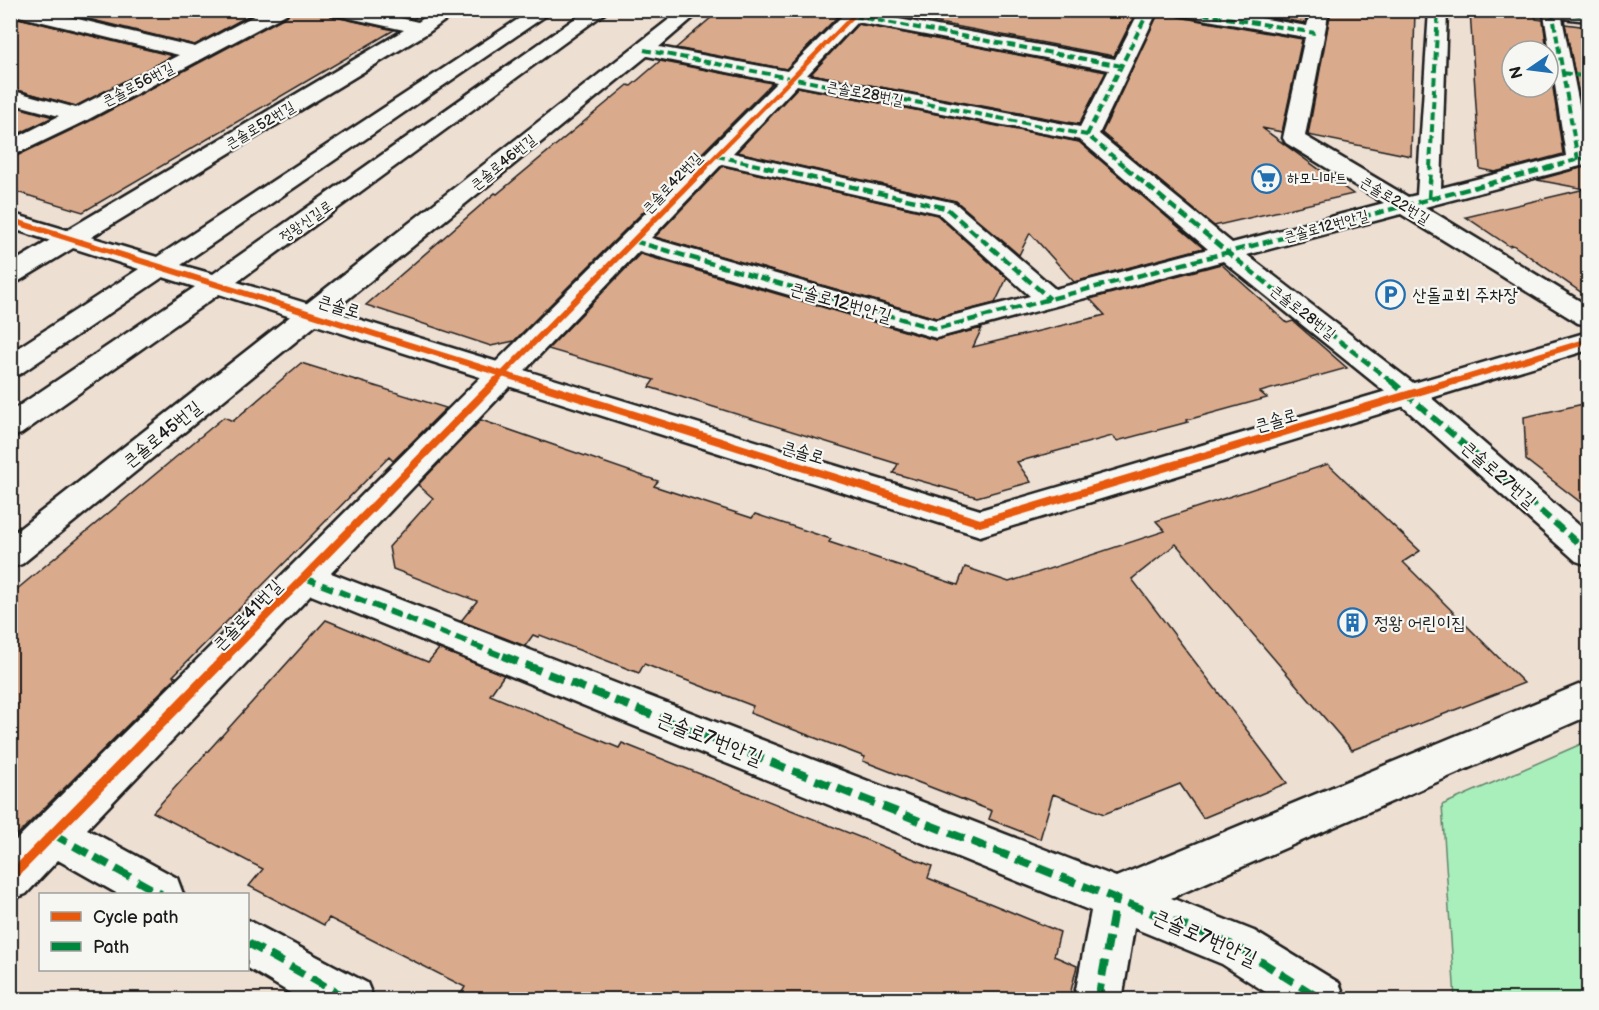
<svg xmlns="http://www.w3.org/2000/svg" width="1599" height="1010" font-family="'Balsamiq Sans','Poor Story',sans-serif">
  <rect width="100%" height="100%" fill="#eedfd3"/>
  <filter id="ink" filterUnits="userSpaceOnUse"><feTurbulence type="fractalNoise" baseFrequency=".0167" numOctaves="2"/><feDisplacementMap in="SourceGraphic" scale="12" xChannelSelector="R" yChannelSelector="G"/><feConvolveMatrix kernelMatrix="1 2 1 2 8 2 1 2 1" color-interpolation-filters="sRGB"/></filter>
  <g filter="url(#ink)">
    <path fill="#a9efbb" stroke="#62866c" stroke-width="1.5" d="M1588 741V999H1455L1442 805Z"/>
    <path fill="#daaa8c" stroke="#1c1c1c" stroke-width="1.5" d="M52 10H259L195 45Z
      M291 10H326L331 16 394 30 83 212 10 190V159L88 122 287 16Z
      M377 10H426L413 19Z
      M720 10H844L786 69 676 48Z
      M870 10H1137L1114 56Z
      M1160 10H1168L1179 17 1302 39 1282 132 1262 128 1353 194 1214 226 1102 133Z
      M1230 10H1309L1305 23Z
      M1331 10H1415L1411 156 1308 135Z
      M1470 10H1505L1535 15 1536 19 1543 20 1547 51H1512V87H1548V55L1563 154 1495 172 1480 169Z
      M10 16 173 56 76 106 10 88Z
      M858 24 1106 72 1079 124 811 74Z
      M1565 24 1588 27V141Z
      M660 61 772 83 514 341 491 346 366 305 495 193 497 194 628 85 631 86Z
      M798 87 1079 142 1203 248 1074 282 1030 233 1019 255 956 201 737 152Z
      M10 105 53 117 10 138Z
      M723 166 937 215 1007 278 995 303 936 318 655 237Z
      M1588 166V297L1513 245 1509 246 1466 217 1585 189 1537 180Z
      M640 254 935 340 982 328 973 347 1105 315 1090 299 1221 264 1287 323 1293 321 1347 368 1260 392 1267 398 1187 420 1188 422 1117 441 1112 436 1017 462 1031 482 977 497 893 473 898 464 649 387 654 380 548 349Z
      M301 363 446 408 393 461 389 457 173 676 176 677 10 842V595L224 417 233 421Z
      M1588 403V508L1526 460 1524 417Z
      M481 420 658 481 654 486 752 518 755 514 831 539 829 542 958 585 965 567 1009 582 1165 531 1156 521 1328 464 1420 551 1403 562 1524 683 1352 750 1176 544 1132 579 1287 783 1203 818 1180 784 1104 814 1053 794 1040 839 989 819 992 811 863 761 865 757 750 713 753 706 644 664 639 673 540 635 538 637 533 635 525 646 461 621 477 601 393 569 389 547 433 498 418 485Z
      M326 620 428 662 439 649 504 675 490 695 619 748 622 743 932 866 928 878 1060 932 1054 956 1077 966 1069 999H458L465 987 329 918 324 925 249 886 263 869 153 812Z"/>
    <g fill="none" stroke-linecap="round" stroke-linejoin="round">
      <defs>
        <path id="street" d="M10 10H40L195 47 265 10H289L286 14 87 120 10 157V141L59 116 10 103V90L76 108 179 55 10 14Z
          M328 10H365L418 22 436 10H459L429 32 19 281 10 283V264L404 30 331 14Z
          M681 10H702L659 47 787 71 848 10H868L866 13 1115 59 1140 10H1158L1099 134 1232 243 1384 203 1286 143 1283 138 1305 37 1179 15 1170 10H1214L1307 26 1311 10H1329L1305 136 1408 197 1417 195 1429 10H1447L1441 188 1566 156 1544 14 1540 10 1588 11V21L1562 18 1588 150V164L1425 207 1588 306V325L1578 323 1401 214 1247 255 1421 389 1588 533V565L1576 561 1399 403 1223 261 936 338 639 251 331 573 1116 877 1588 681V716L1171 898 1254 931 1339 983 1346 1000H1278L1222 964 1134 928 1122 1000H1074L1091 911 311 595 87 829 177 878 183 894H118L58 860 26 894 10 900V846L777 82 647 56 22 564 10 568V536ZM857 22 1109 70 1080 127 807 75ZM797 85 1080 140 1208 249 1055 289 955 203 733 153ZM722 164 938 213 1030 296 936 320 651 238Z
          M248 920 367 983 374 1000H302L248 968Z"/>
        <path id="secondary" d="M532 10H554L181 265 213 274 587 10H609L237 282 980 510 1588 332V350L980 536 219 294 21 434 10 437V412L195 287 163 277 20 374 10 376V353L139 269 10 228V213L157 257Z"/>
      </defs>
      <use href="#street" stroke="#1c1c1c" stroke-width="5"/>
      <use href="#secondary" stroke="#1c1c1c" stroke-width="5"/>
      <use href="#street" fill="#f6f6f2" fill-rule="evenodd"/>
      <use href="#secondary" fill="#f6f6f2" fill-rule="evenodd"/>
      <path stroke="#00873e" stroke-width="4" stroke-dasharray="8 4" stroke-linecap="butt" d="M1179 10 1315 33
        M1549 10 1588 16
        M1552 10 1578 160
        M854 16 1122 66
        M644 50 1087 135 1127 168
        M1563 73 1588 77
        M1087 135 1149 10
        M717 156 770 168
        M1430 168 1438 10
        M1546 168 1588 157"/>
      <path stroke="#00873e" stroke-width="4.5" stroke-dasharray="10 4.5" stroke-linecap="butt" d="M764 167 946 208 1050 299
        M1125 167 1227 252 1393 383
        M1429 199 1431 167
        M634 241 936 329 1552 167"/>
      <path stroke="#00873e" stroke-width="6" stroke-dasharray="12 6" stroke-linecap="butt" d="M1391 381 1588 552
        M305 578 507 658"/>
      <path stroke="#00873e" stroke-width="8" stroke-dasharray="16 8" stroke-linecap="butt" d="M503 656 1238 947 1322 1000
        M53 834 161 894
        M248 943 350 1000
        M1098 1000 1116 899"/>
      <defs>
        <path id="cycleway-far3" d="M704 168 859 10"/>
        <path id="cycleway-far2" d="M10 220 531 383
          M494 383 706 167
          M1449 383 1588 341"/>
        <path id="cycleway-far1" d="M526 381 980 523 1454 381
          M225 658 496 381"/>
        <path id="cycleway" d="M10 878 227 656"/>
      </defs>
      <use href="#cycleway-far3" stroke="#f6f6f2" stroke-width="7"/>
      <use href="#cycleway-far2" stroke="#f6f6f2" stroke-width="9"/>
      <use href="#cycleway-far1" stroke="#f6f6f2" stroke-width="11"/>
      <use href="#cycleway" stroke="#f6f6f2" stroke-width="14"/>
      <use href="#cycleway-far3" stroke="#e8590c" stroke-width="4.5"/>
      <use href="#cycleway-far2" stroke="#e8590c" stroke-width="6"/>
      <use href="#cycleway-far1" stroke="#e8590c" stroke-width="8"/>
      <use href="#cycleway" stroke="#e8590c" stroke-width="10"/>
    </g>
  </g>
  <defs>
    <symbol id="supermarket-ring" viewBox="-11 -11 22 22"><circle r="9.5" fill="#f6f6f2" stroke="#1f6fb2" stroke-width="1.5"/><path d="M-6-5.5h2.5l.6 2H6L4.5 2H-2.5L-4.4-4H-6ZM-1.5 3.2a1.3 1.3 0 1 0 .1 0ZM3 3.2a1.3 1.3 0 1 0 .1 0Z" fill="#1f6fb2"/></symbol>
    <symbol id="parking-ring" viewBox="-11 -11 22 22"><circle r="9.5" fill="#f6f6f2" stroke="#1f6fb2" stroke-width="1.5"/><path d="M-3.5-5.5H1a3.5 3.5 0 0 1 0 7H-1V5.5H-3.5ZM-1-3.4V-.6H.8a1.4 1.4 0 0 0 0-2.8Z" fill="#1f6fb2"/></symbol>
    <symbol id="building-ring" viewBox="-11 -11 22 22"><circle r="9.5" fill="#f6f6f2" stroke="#1f6fb2" stroke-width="1.5"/><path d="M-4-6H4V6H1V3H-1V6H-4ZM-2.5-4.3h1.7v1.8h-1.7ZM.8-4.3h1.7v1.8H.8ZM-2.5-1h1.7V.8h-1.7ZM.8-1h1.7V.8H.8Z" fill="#1f6fb2"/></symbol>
  </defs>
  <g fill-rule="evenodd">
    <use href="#supermarket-ring" x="1250" y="162" width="33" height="33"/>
    <use href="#parking-ring" x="1374" y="278" width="33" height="33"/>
    <use href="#building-ring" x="1336" y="606" width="33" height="33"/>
  </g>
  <g text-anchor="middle" stroke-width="4.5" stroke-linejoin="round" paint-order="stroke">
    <g font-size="15" fill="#1c1c1c" stroke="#f6f6f2">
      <text transform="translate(138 84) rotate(-27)" y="5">큰솔로56번길</text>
      <text transform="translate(865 93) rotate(11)" y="5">큰솔로28번길</text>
      <text transform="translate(260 125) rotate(-31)" y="5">큰솔로52번길</text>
      <text transform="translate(503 162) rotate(-39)" y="5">큰솔로46번길</text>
      <text transform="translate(672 183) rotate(-46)" y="5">큰솔로42번길</text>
      <text transform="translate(1395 200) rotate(31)" y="5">큰솔로22번길</text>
      <text transform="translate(306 221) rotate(-35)" y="5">정왕신길로</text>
      <text transform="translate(1326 226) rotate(-15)" y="5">큰솔로12번안길</text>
      <text transform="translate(1303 312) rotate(38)" y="5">큰솔로28번길</text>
    </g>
    <g font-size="15" fill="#1c1c1c" stroke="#f6f6f2" text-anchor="start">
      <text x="1287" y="183">하모니마트</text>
    </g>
    <g font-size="18" fill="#1c1c1c" stroke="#f6f6f2" text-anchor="start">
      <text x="1412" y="301">산돌교회 주차장</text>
      <text x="1374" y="629">정왕 어린이집</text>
    </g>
    <g font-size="18" fill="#1c1c1c" stroke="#f6f6f2">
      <text transform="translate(841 302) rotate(16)" y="6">큰솔로12번안길</text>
      <text transform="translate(339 306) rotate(17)" y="6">큰솔로</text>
      <text transform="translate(1276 420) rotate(-16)" y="6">큰솔로</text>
      <text transform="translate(162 434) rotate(-39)" y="6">큰솔로45번길</text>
      <text transform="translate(803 452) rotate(17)" y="6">큰솔로</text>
      <text transform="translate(1499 474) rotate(41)" y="6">큰솔로27번길</text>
      <text transform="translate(247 615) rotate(-46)" y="6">큰솔로41번길</text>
    </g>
    <g font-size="21" fill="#1c1c1c" stroke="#f6f6f2">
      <text transform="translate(710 738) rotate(22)" y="7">큰솔로7번안길</text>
      <text transform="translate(1205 937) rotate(24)" y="7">큰솔로7번안길</text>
    </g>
  </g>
  <rect width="1599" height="1010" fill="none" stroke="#f6f6f2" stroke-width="36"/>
  <rect x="18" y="18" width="1563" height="974" fill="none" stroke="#1c1c1c" stroke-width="2" filter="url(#ink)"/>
  <rect x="39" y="893" width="210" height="78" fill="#f6f6f2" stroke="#9f9f9c" stroke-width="1.5"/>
  <rect x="51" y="912" width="30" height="9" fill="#e8590c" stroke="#9f9f9c" stroke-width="1.5"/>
  <text x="93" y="923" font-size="18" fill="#1c1c1c">Cycle path</text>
  <rect x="51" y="942" width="30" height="9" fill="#00873e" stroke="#9f9f9c" stroke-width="1.5"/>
  <text x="93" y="953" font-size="18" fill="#1c1c1c">Path</text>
  <g transform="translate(1530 69) rotate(256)"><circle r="28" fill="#f6f6f2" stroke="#9f9f9c" stroke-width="1.5"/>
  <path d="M0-4.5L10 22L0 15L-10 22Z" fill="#1f6fb2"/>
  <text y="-9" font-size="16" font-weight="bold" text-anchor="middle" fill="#1c1c1c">N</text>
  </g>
</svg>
